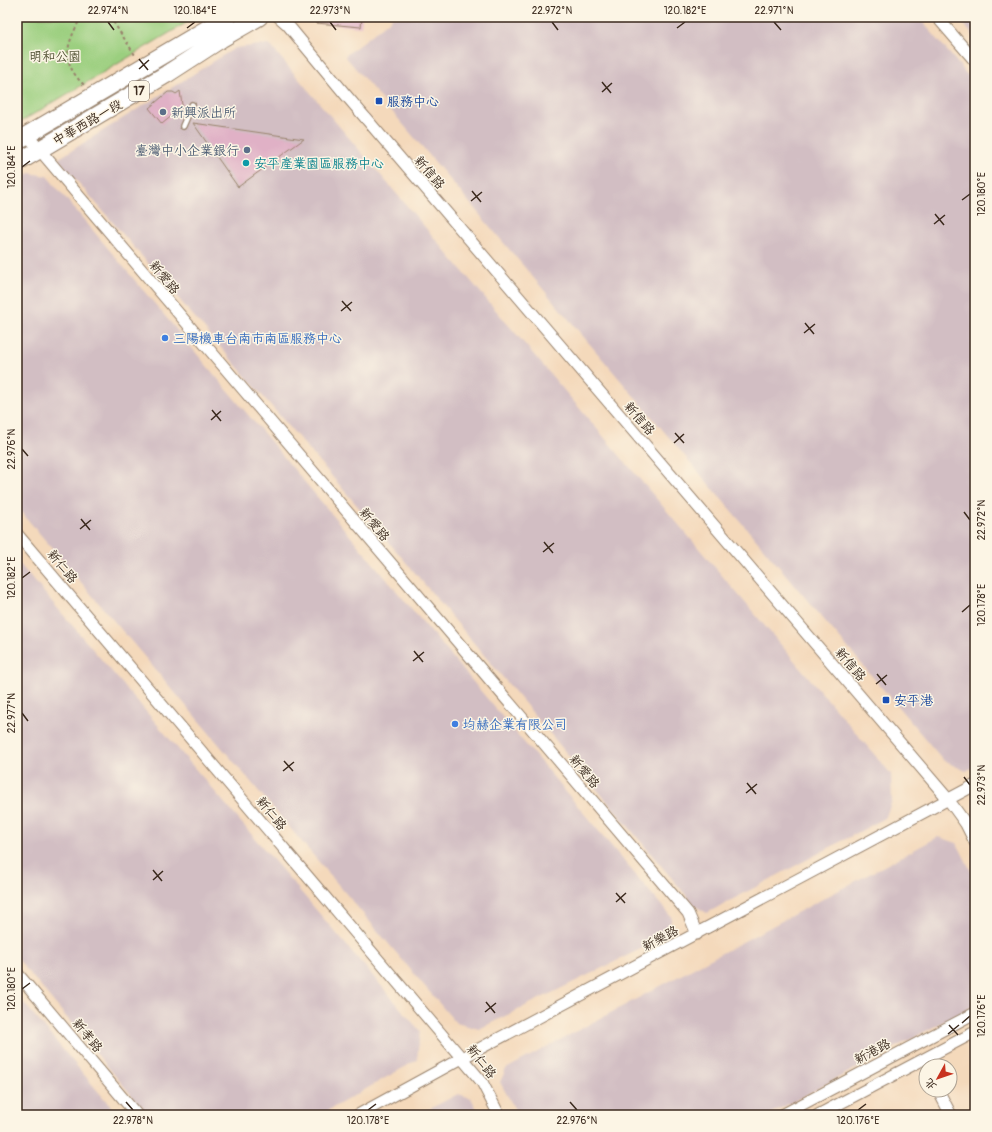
<svg xmlns="http://www.w3.org/2000/svg" width="992" height="1132" font-family="Pangolin,'LXGW WenKai TC',sans-serif">
  <rect width="100%" height="100%" fill="#fcf5e5"/>
  <filter id="ink" filterUnits="userSpaceOnUse"><feTurbulence type="fractalNoise" baseFrequency=".025" numOctaves="2"/><feDisplacementMap in="SourceGraphic" scale="8" xChannelSelector="R" yChannelSelector="G"/><feConvolveMatrix kernelMatrix="1 2 1 2 8 2 1 2 1" color-interpolation-filters="sRGB"/></filter>
  <filter id="wash" filterUnits="userSpaceOnUse"><feTurbulence type="fractalNoise" baseFrequency=".012" numOctaves="4" result="noise"/><feDisplacementMap in="SourceGraphic" scale="16" xChannelSelector="R" yChannelSelector="G"/><feGaussianBlur stdDeviation="0.9" result="paint"/><feColorMatrix in="noise" values="0 0 0 0 0 0 0 0 0 0 0 0 0 0 0 0 0 1.4 0 .05"/><feComposite in="paint" operator="in"/></filter>
  <g filter="url(#wash)">
    <rect width="100%" height="100%" fill="#f4d9bb"/>
    <path fill="#d2bec3" d="M391 17H919L975 84V766L966 771 944 761 345 56 392 19Z
      M958 17H975V38Z
      M269 44 891 774 892 801 885 818 707 913 695 906 399 554 58 159 235 48Z
      M30 173 47 176 672 918 665 937 479 1029 456 1023 17 507V181Z
      M17 561 420 1031 417 1060 320 1115H148L17 958Z
      M938 837 957 843 975 879V1005L768 1115H518L500 1082 506 1069Z
      M17 995 118 1115H17Z
      M458 1094 471 1098 480 1115H418Z"/>
    <path fill="#9bcf7f" stroke="#6b7c4e" d="M17 17H196L17 124Z"/>
    <g id="blocks">
      <path fill="#e0b1c6" d="M316 17H362L361 27 316 23Z
        M180 91 182 105 180 109 162 124 149 108 168 92H173L176 94Z
        M193 123 304 139 238 187Z"/>
    </g>
  </g>
  <g filter="url(#ink)">
    <use href="#blocks" fill-opacity="0" stroke="#98826c" stroke-width="1"/>
    <g fill="none" stroke-linecap="round" stroke-linejoin="round">
      <defs>
        <path id="service" d="M183 126 192 105"/>
        <path id="minor" d="M279 17 287 24 345 94 948 799 966 824 975 842
          M937 17 975 61
          M27 135 688 913 697 934
          M17 534 482 1082 499 1115
          M17 973 137 1115
          M938 1090 951 1115
          M358 1115 462 1058 975 785
          M782 1115 975 1013
          M818 1115 975 1032"/>
        <path id="primary" d="M17 141 227 17
          M17 163 167 74 221 39 259 17"/>
      </defs>
      <use href="#service" stroke="#98826c" stroke-width="8"/>
      <use href="#minor" stroke="#98826c" stroke-width="13"/>
      <use href="#primary" stroke="#98826c" stroke-width="19"/>
      <path stroke="#98826c" stroke-width="2" stroke-dasharray="3 3" stroke-linecap="butt" d="M81 17C67 45 59 61 85 86
        M110 17 135 55
        M17 119 20 123"/>
      <use href="#service" stroke="#fff" stroke-width="5.5"/>
      <use href="#minor" stroke="#fff" stroke-width="11"/>
      <use href="#primary" stroke="#fff" stroke-width="17"/>
    </g>
  </g>
  <path fill="none" stroke="#3b2a1e" stroke-width="1.5" d="M108 22 114 30M330 22 336 30M552 22 558 30M774 22 781 30M187 28 195 22M677 28 685 22M139 59 148 70M139 69 149 60M602 82 611 93M602 92 612 83M22 167 30 161M472 191 481 202M962 200 970 194M471 201 482 192M935 214 944 225M934 224 945 215M342 301 351 311M341 311 352 302M805 323 814 334M804 333 815 324M212 410 221 421M211 420 221 411M675 433 684 443M674 443 684 434M22 449 28 456M964 512 970 520M81 519 90 530M80 529 91 520M544 542 553 553M543 552 554 543M22 578 30 572M962 612 970 605M414 651 423 662M413 661 424 652M877 674 886 685M876 684 887 675M22 713 28 721M284 761 293 771M283 771 294 762M964 777 970 785M747 783 756 794M746 793 757 784M153 870 162 881M153 880 163 871M616 893 625 903M616 902 626 893M22 989 30 983M486 1002 495 1013M485 1012 496 1003M962 1023 970 1016M949 1025 958 1035M948 1034 959 1025M126 1102 133 1110M570 1102 577 1110M368 1110 376 1104M858 1110 866 1104"/>
  <g fill="#1a4fb4" stroke="#fcf5e5" stroke-width="1.5">
    <rect x="375" y="97" width="8" height="8" rx="2"/>
    <rect x="882" y="696" width="8" height="8" rx="2"/>
  </g>
  <g fill="#5c6f8a" stroke="#fcf5e5" stroke-width="1.5">
    <circle cx="163" cy="112" r="4"/>
    <circle cx="247" cy="150" r="4"/>
  </g>
  <circle fill="#0f9aa8" stroke="#fcf5e5" stroke-width="1.5" cx="246" cy="163" r="4"/>
  <g fill="#3f7fe0" stroke="#fcf5e5" stroke-width="1.5">
    <circle cx="165" cy="338" r="4"/>
    <circle cx="455" cy="724" r="4"/>
  </g>
  <g text-anchor="middle" stroke-width="3" stroke-linejoin="round" paint-order="stroke">
    <rect fill="#fcf5e5" stroke="#75675a" stroke-width="1" x="129" y="81" width="20" height="20" rx="3"/>
    <g font-size="12" font-weight="bold" fill="#3b2a1e">
      <text x="139" y="95">17</text>
    </g>
    <g font-size="13" fill="#535336" stroke="#fcf5e5">
      <text x="55" y="61">明和公園</text>
    </g>
    <g font-size="13" fill="#164399" stroke="#fcf5e5" text-anchor="start">
      <text x="387" y="106">服務中心</text>
      <text x="894" y="705">安平港</text>
    </g>
    <g font-size="13" fill="#4e5e75" stroke="#fcf5e5" text-anchor="start">
      <text x="171" y="117">新興派出所</text>
      <text x="239" y="155" text-anchor="end">臺灣中小企業銀行</text>
    </g>
    <g font-size="13" fill="#3b2a1e" stroke="#fcf5e5">
      <text transform="translate(87 122) rotate(-30)" y="5">中華西路一段</text>
      <text transform="translate(430 172) rotate(49)" y="5">新信路</text>
      <text transform="translate(165 277) rotate(50)" y="5">新愛路</text>
      <text transform="translate(640 418) rotate(49)" y="5">新信路</text>
      <text transform="translate(375 524) rotate(50)" y="5">新愛路</text>
      <text transform="translate(63 566) rotate(50)" y="5">新仁路</text>
      <text transform="translate(851 664) rotate(49)" y="5">新信路</text>
      <text transform="translate(585 771) rotate(50)" y="5">新愛路</text>
      <text transform="translate(272 813) rotate(50)" y="5">新仁路</text>
      <text transform="translate(660 938) rotate(-28)" y="5">新樂路</text>
      <text transform="translate(88 1035) rotate(50)" y="5">新孝路</text>
      <text transform="translate(872 1051) rotate(-28)" y="5">新港路</text>
      <text transform="translate(482 1061) rotate(52)" y="5">新仁路</text>
    </g>
    <g font-size="13" fill="#0d838f" stroke="#fcf5e5" text-anchor="start">
      <text x="254" y="168">安平產業園區服務中心</text>
    </g>
    <g font-size="13" fill="#366cbe" stroke="#fcf5e5" text-anchor="start">
      <text x="173" y="343">三陽機車台南市南區服務中心</text>
      <text x="463" y="729">均赫企業有限公司</text>
    </g>
  </g>
  <rect width="992" height="1132" fill="none" stroke="#fcf5e5" stroke-width="44"/>
  <g transform="translate(938 1078) rotate(230)"><circle r="19" fill="#fcf5e5" stroke="#afa495"/>
  <path d="M0-3L7 15L0 10L-7 15Z" fill="#c8321e"/>
  <text y="-6" font-size="11" font-weight="bold" text-anchor="middle" fill="#3b2a1e">北</text>
  </g>
  <rect x="22" y="22" width="948" height="1088" fill="none" stroke="#3b2a1e" stroke-width="1.5"/>
  <g font-size="10" text-anchor="middle" fill="#3b2a1e">
    <text x="108" y="14">22.974°N</text>
    <text x="195" y="14">120.184°E</text>
    <text x="330" y="14">22.973°N</text>
    <text x="552" y="14">22.972°N</text>
    <text x="685" y="14">120.182°E</text>
    <text x="774" y="14">22.971°N</text>
    <text transform="translate(11 167) rotate(-90)" y="4">120.184°E</text>
    <text transform="translate(981 194) rotate(-90)" y="4">120.180°E</text>
    <text transform="translate(11 449) rotate(-90)" y="4">22.976°N</text>
    <text transform="translate(981 520) rotate(-90)" y="4">22.972°N</text>
    <text transform="translate(11 578) rotate(-90)" y="4">120.182°E</text>
    <text transform="translate(981 605) rotate(-90)" y="4">120.178°E</text>
    <text transform="translate(11 713) rotate(-90)" y="4">22.977°N</text>
    <text transform="translate(981 785) rotate(-90)" y="4">22.973°N</text>
    <text transform="translate(11 989) rotate(-90)" y="4">120.180°E</text>
    <text transform="translate(981 1016) rotate(-90)" y="4">120.176°E</text>
    <text x="133" y="1124">22.978°N</text>
    <text x="368" y="1124">120.178°E</text>
    <text x="577" y="1124">22.976°N</text>
    <text x="858" y="1124">120.176°E</text>
  </g>
</svg>
